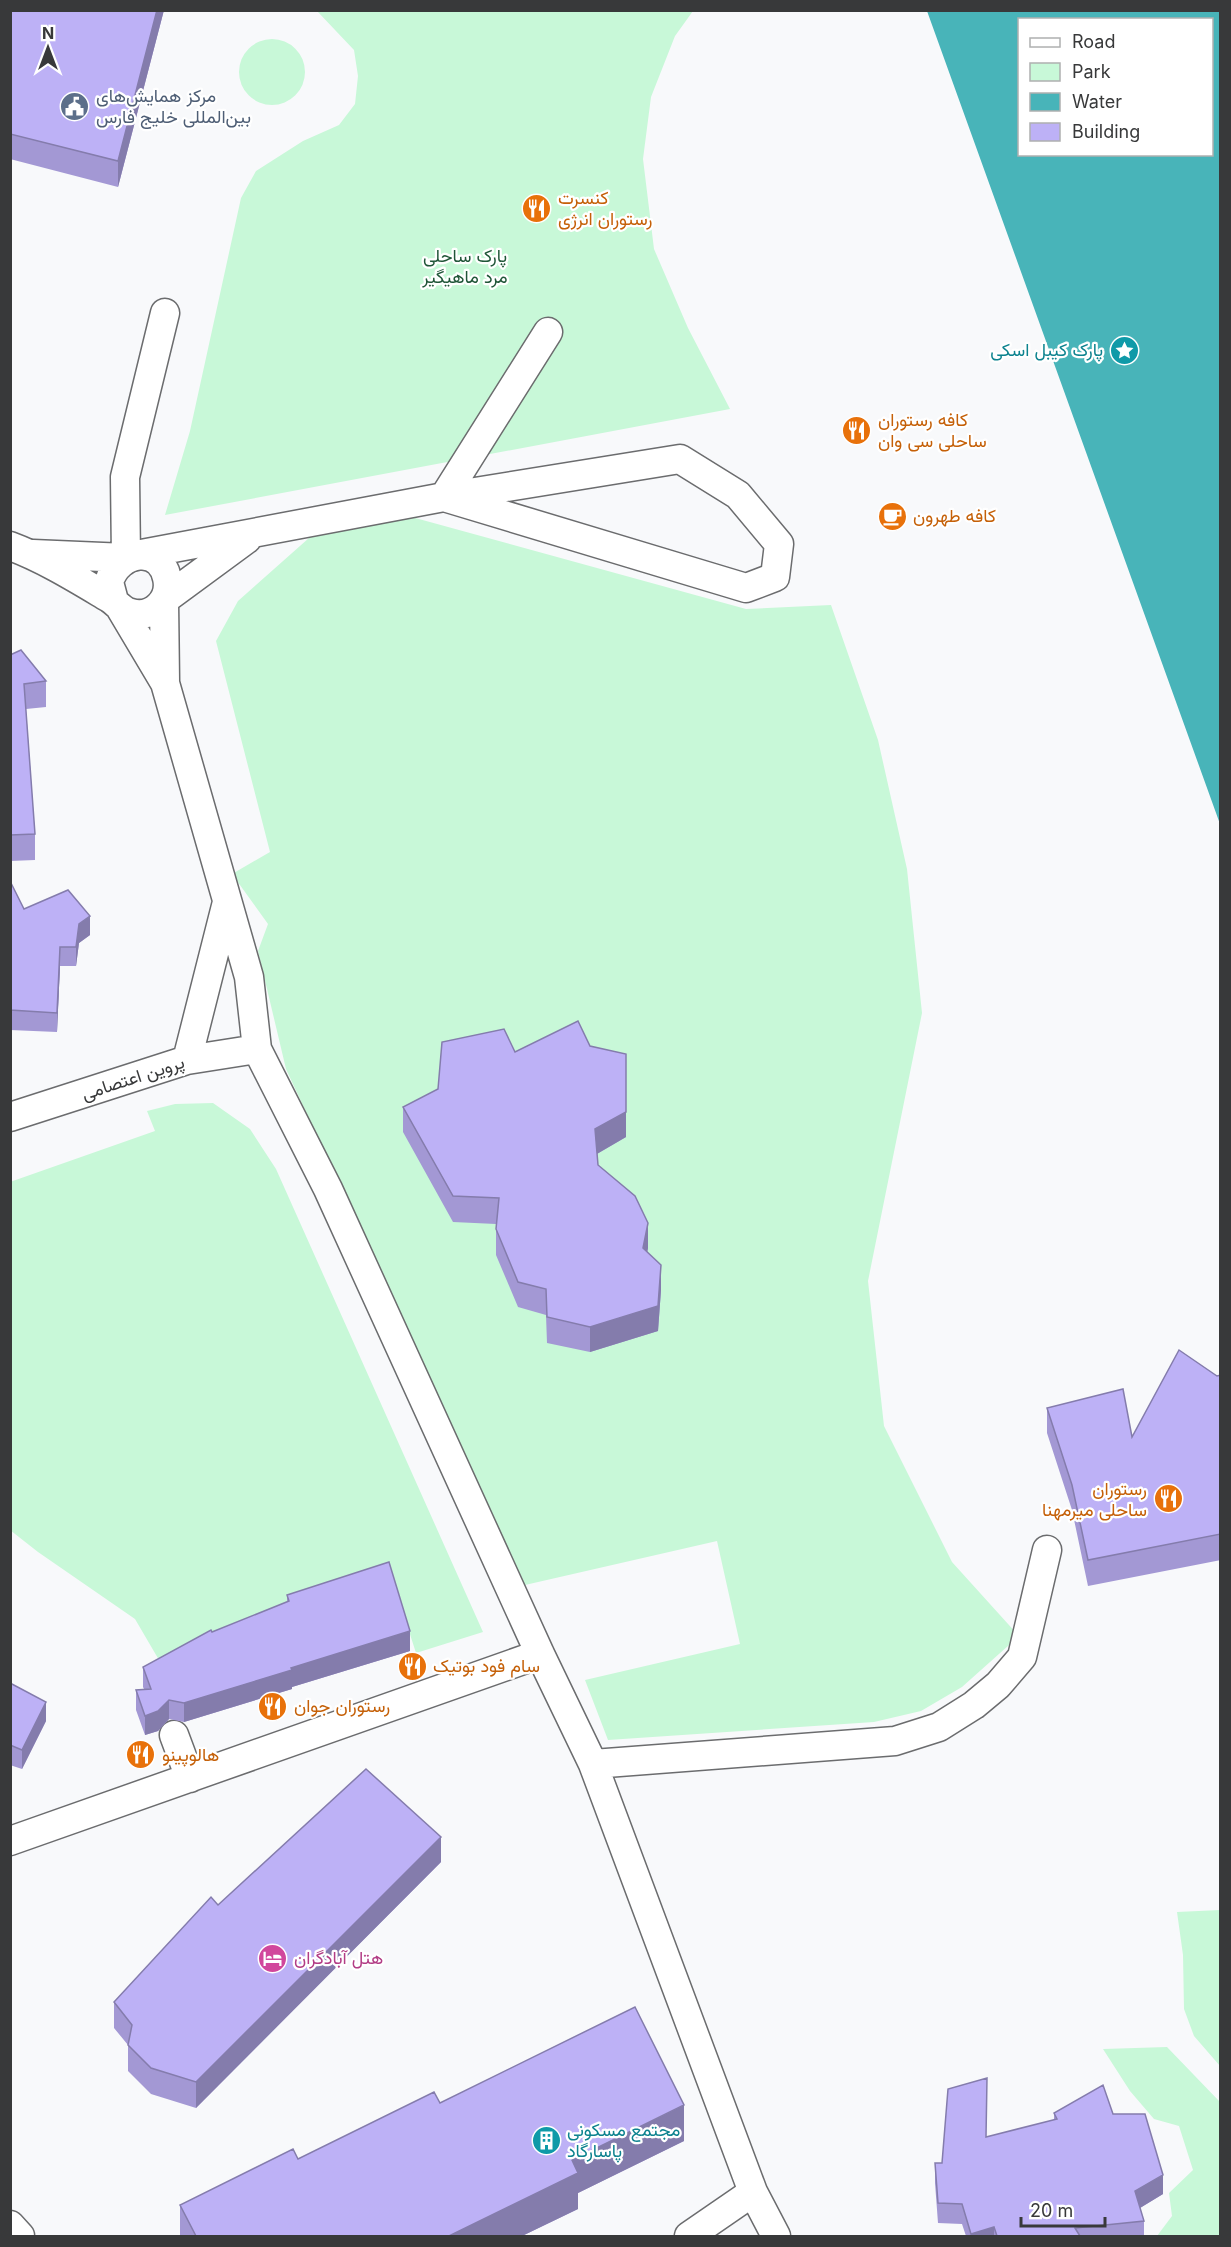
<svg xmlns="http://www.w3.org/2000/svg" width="1231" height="2247" font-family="Inter,Vazirmatn,sans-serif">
  <rect width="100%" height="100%" fill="#f8f9fb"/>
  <path fill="#c8f8d8" d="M317 11H693L675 36 651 97 643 159 654 249 688 328 730 409 165 515 190 431 241 198 256 171 303 141 339 125 355 104 358 76 354 50Z
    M239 72a33 33 0 1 1 66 0a33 33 0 1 1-66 0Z
    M408 516 746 609 831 605 878 740 907 869 922 1013 868 1281 884 1426 952 1562 1019 1636 962 1687 921 1711 874 1722 608 1740 585 1680 740 1644 717 1541 525 1585 286 1069 258 951 268 924 232 874 270 852 216 641 238 601 318 530Z
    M213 1103 250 1129 276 1169 483 1632 416 1653 391 1575 159 1660 135 1619 38 1552 10 1530V1182L155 1131 147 1111 175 1104Z
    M1220 1910V2066L1194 2036 1184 2009 1183 1955 1177 1912Z
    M1167 2047 1220 2102V2236H1157L1172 2216 1169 2193 1193 2170 1179 2126 1154 2119 1130 2091 1103 2049Z"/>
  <path fill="#48b4b9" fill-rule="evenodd" d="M927 11H1220V824ZM1020 20H1212V154H1020Z"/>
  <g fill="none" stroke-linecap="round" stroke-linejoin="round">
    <defs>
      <path id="minor" d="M444 497 548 332
        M10 546C45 559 77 579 109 598 117 603 122 611 131 613 153 619 172 599 167 578 160 544 118 551 109 582L114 601
        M33 554 126 558 125 477 165 313
        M136 555 444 497 680 459 738 495 779 544 775 577 746 588 444 497
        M121 609 165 683 249 977 257 1049 328 1189 540 1654 593 1764 753 2192 776 2236
        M165 682 164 600 247 539
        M187 1060 227 902
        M10 1117 187 1060 257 1049
        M174 1735 190 1778
        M593 1764 895 1741 939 1727 974 1705 998 1685 1022 1657 1047 1550
        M10 1841 540 1654
        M10 2225 20 2236
        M689 2236 753 2192"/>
    </defs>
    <use href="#minor" stroke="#6b6c6e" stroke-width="31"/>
    <use href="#minor" stroke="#fff" stroke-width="28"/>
  </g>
  <path fill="#a398d4" d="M10 10H164L118 187 10 159Z
    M10 655 46 681V707L26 709 35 834V860L10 861Z
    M10 881 24 909 90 935 79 943 76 966H60L57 1032 10 1030Z
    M403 1107 626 1137 597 1154 598 1165 648 1248 647 1252 661 1290 658 1331 590 1352 547 1343 546 1315 518 1307 496 1255V1224L453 1222 403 1132Z
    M1221 1375V1560L1088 1586 1072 1510 1047 1433V1408L1132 1437 1217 1376Z
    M287 1595 410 1651 292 1687V1689L184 1722 169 1719 158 1731 145 1735 136 1710V1690L144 1689 143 1687V1667L212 1632 287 1602Z
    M10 1683 46 1721 22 1769 10 1765Z
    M441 1862 196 2108 151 2094 128 2071V2045L114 2028V2002L218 1905Z
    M440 2103 684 2141 578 2193V2209L522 2236H180V2205Z
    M1054 2113 1113 2114 1163 2194 1140 2208 1144 2221V2236H966L962 2224 938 2223 935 2183V2163H942L987 2137 1054 2120Z"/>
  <path fill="#847cac" d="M157 10H164L118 187V161Z
    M90 916V935L79 943 76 966V947L79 924Z
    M60 947V966L57 1032V1013Z
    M626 1112V1137L595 1155V1129Z
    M648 1223V1248L643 1274V1248Z
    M661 1265V1290L658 1331 590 1352V1327Z
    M410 1631V1651L292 1687V1689L184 1722V1703L291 1668Z
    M169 1700V1719L158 1731 145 1735V1716Z
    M46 1702V1721L22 1769V1750Z
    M441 1837V1862L196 2108V2082Z
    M684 2105V2141L578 2193V2209L522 2236H449L572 2160Z
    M1163 2175V2194L1135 2211V2191Z
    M994 2227V2236H971V2234Z"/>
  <path fill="#bdb1f6" stroke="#847cac" stroke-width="1.5" d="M10 10H157L118 161 10 134Z
    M21 650 46 681 24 684 35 834 10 835V655Z
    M10 881 24 909 68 890 90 916 79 924 76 947H60L57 1013 10 1010Z
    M578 1021 590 1046 626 1054V1112L595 1129 598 1165 635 1196 648 1223 643 1248 661 1265 658 1306 590 1327 547 1317 546 1289 518 1282 496 1229 499 1198 453 1196 403 1107 438 1089 442 1042 504 1029 515 1052Z
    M1179 1350 1217 1376 1221 1375V1534L1088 1560 1072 1485 1047 1408 1123 1389 1132 1437Z
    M389 1562 410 1631 291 1668 292 1670 184 1703 169 1700 158 1711 145 1716 136 1690 151 1689 143 1667 211 1630 212 1632 289 1601 287 1595Z
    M10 1683 46 1702 22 1750 10 1745Z
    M366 1769 441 1837 196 2082 151 2068 128 2045 132 2025 114 2002 211 1897 218 1905Z
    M635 2007 684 2105 572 2160 578 2173 449 2236H196L180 2205 293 2149 298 2159 434 2092 440 2103Z
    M987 2078 986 2137 1057 2119 1054 2113 1103 2085 1113 2114H1145L1163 2175 1135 2191 1144 2221 1075 2228 1080 2236H997L994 2227 971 2234 962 2204 938 2203 935 2163H942L948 2089Z"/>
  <defs>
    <symbol id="civic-disc" viewBox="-11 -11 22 22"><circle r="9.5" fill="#5c6f8a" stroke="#fff"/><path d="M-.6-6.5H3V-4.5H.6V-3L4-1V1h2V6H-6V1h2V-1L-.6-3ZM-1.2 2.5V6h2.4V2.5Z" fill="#fff"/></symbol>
    <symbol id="restaurant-disc" viewBox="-11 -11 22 22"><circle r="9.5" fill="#e8710a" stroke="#fff"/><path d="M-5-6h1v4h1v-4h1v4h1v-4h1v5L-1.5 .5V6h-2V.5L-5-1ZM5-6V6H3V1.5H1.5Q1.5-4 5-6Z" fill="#fff"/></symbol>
    <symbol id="sight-disc" viewBox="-11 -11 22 22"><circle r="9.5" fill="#0f9aa8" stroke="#fff"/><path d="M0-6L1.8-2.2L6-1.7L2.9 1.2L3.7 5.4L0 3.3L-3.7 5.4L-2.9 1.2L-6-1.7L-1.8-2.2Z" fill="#fff"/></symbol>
    <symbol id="cafe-disc" viewBox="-11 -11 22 22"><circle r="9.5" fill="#e8710a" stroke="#fff"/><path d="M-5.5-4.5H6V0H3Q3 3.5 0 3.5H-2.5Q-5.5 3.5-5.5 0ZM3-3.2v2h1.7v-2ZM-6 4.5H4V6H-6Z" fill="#fff"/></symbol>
    <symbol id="hotel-disc" viewBox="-11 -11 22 22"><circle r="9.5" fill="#d1479c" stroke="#fff"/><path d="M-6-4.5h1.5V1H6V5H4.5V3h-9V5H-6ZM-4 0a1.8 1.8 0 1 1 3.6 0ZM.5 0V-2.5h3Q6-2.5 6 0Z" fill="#fff"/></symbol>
    <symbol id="building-disc" viewBox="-11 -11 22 22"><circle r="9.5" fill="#0f9aa8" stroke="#fff"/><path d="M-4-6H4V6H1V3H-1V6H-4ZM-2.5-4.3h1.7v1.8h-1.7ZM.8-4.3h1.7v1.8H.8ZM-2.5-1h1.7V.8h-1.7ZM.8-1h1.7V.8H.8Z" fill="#fff"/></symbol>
  </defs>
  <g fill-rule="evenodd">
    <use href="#civic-disc" x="58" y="90" width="33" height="33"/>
    <use href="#restaurant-disc" x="520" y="192" width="33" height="33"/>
    <use href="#sight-disc" x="1108" y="334" width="33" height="33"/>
    <use href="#restaurant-disc" x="840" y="414" width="33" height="33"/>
    <use href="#cafe-disc" x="876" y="500" width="33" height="33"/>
    <use href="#restaurant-disc" x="1152" y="1482" width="33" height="33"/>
    <use href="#restaurant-disc" x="396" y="1650" width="33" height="33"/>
    <use href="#restaurant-disc" x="256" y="1690" width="33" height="33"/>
    <use href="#restaurant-disc" x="124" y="1738" width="33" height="33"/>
    <use href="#hotel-disc" x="256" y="1942" width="33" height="33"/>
    <use href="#building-disc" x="530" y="2124" width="33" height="33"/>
  </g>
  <g text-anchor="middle" stroke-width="4.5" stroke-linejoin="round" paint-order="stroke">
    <g font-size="18" fill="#4e5e75" stroke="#fff" text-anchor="start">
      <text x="96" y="102">مرکز همایش‌های<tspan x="96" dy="21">بین‌المللی خلیج فارس</tspan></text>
    </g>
    <g font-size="18" fill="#c56008" stroke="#fff" text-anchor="start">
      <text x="558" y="204">کنسرت<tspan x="558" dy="21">رستوران انرژی</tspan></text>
      <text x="878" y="426">کافه رستوران<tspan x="878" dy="21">ساحلی سی وان</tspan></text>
      <text x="913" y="522">کافه طهرون</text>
      <text x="1147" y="1495" text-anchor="end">رستوران<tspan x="1147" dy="21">ساحلی میرمهنا</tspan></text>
      <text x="433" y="1672">سام فود بوتیک</text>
      <text x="294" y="1712">رستوران جوان</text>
      <text x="162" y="1761">هالوپینو</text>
    </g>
    <g font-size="18" fill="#205638" stroke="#fff">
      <text x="465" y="262">پارک ساحلی<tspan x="465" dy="21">مرد ماهیگیر</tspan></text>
    </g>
    <g font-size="18" fill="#0d838f" stroke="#fff" text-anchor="end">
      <text x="1103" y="356">پارک کیبل اسکی</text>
      <text x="567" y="2136" text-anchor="start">مجتمع مسکونی<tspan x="567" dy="21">پاسارگاد</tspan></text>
    </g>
    <g font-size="18" fill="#38393a" stroke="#fff">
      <text transform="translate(133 1078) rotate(-18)" y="6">پروین اعتصامی</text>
    </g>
    <g font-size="18" fill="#b23c85" stroke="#fff" text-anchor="start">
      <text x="294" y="1964">هتل آبادگران</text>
    </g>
  </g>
  <rect width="1231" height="2247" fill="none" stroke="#38393a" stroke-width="24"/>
  <rect x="1018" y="18" width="195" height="138" fill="#ffffff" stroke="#afb0b0" stroke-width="1.5"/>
  <rect x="1030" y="38" width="30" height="9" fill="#ffffff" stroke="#afb0b0" stroke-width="1.5"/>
  <text x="1072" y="48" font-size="18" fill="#38393a">Road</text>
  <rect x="1030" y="63" width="30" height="18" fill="#c8f8d8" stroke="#afb0b0" stroke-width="1.5"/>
  <text x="1072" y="78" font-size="18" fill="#38393a">Park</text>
  <rect x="1030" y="93" width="30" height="18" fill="#48b4b9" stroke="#afb0b0" stroke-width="1.5"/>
  <text x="1072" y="108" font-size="18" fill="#38393a">Water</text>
  <rect x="1030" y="123" width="30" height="18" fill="#bdb1f6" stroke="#afb0b0" stroke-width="1.5"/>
  <text x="1072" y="138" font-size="18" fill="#38393a">Building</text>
  <g transform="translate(48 48)" stroke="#ffffff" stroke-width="4.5" paint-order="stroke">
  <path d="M0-4.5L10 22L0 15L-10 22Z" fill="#38393a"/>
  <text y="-9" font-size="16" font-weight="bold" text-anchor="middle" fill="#38393a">N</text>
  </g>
  <path d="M1021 2217v9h84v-9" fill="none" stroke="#38393a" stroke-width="3"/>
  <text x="1030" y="2217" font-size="18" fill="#38393a" stroke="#ffffff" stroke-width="4.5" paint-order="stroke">20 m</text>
</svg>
